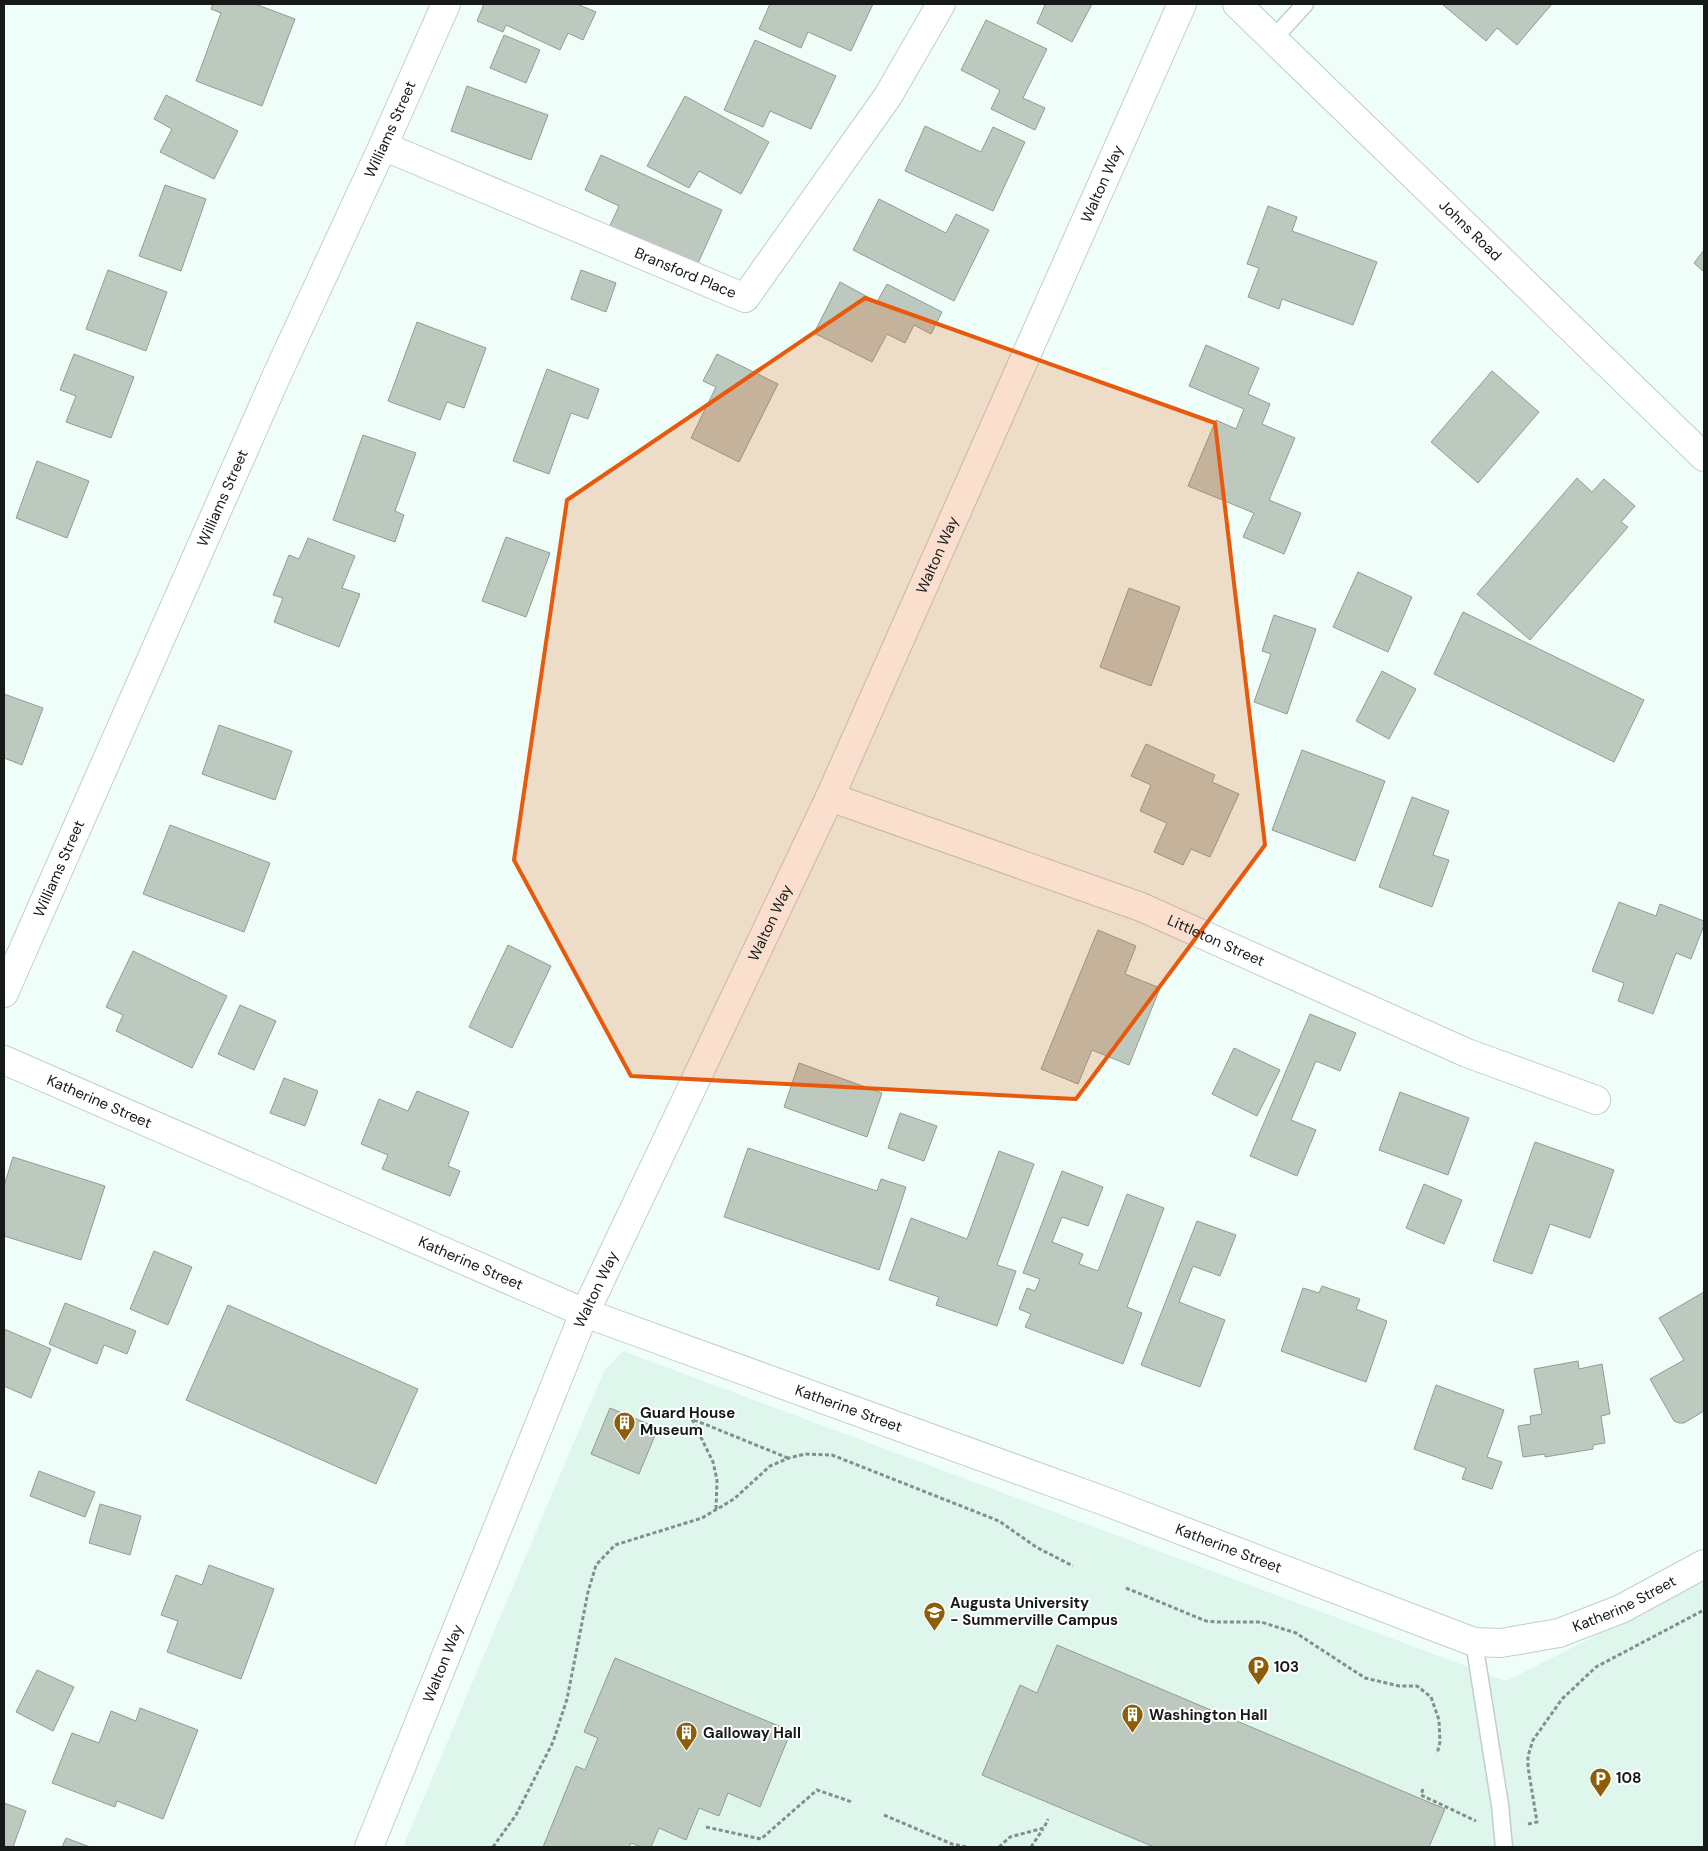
<svg xmlns="http://www.w3.org/2000/svg" width="1708" height="1851" font-family="'DM Sans',sans-serif">
  <rect width="100%" height="100%" fill="#effef8"/>
  <path fill="#def6ec" d="M623 1351 1506 1681 1704 1581V1847H403L604 1371Z"/>
  <path fill="#bdc9bf" stroke="#919c93" d="M213 4H255L295 19 262 106 196 81 221 13 211 9Z
    M484 4H577L596 12 583 40 568 33 560 50 506 25 503 32 477 21Z
    M770 4H873L851 51 808 32 801 48 759 29Z
    M1043 4H1092L1072 42 1037 23 1045 5Z
    M1442 4H1552L1517 45 1497 28 1486 41Z
    M986 20 1047 49 1023 98 1045 108 1035 130 991 109 1000 90 961 70Z
    M504 35 540 50 526 83 490 68Z
    M755 40 836 76 811 129 770 111 763 127 724 110Z
    M467 86 548 115 531 160 451 131Z
    M166 95 238 131 214 179 160 152 172 129 154 119Z
    M685 96 769 142 741 194 699 171 689 188 647 166Z
    M925 126 981 152 993 127 1025 142 993 211 905 171Z
    M601 155 722 210 694 272 607 232 619 206 585 190Z
    M165 185 206 199 181 271 139 256Z
    M879 199 946 233 956 214 989 230 954 301 853 250Z
    M1268 206 1297 217 1292 231 1377 262 1353 325 1282 299 1279 309 1248 297 1259 268 1247 264Z
    M1704 250V272L1694 263Z
    M108 270 167 292 146 351 86 329Z
    M581 270 616 283 606 312 571 299Z
    M840 282 877 302 887 284 942 312 931 334 914 325 905 343 887 334 872 362 814 333Z
    M417 322 486 348 464 408 447 402 440 420 388 401Z
    M1206 345 1259 368 1248 394 1270 404 1262 424 1295 438 1269 500 1301 513 1284 554 1243 537 1254 513 1188 486 1216 420 1236 429 1244 409 1189 386Z
    M74 354 134 377 111 438 66 422 76 396 60 390Z
    M717 354 778 384 739 462 691 438 716 387 703 381Z
    M547 369 599 389 588 419 571 413 549 474 513 461Z
    M1492 371 1539 412 1478 483 1431 442Z
    M363 435 416 453 395 511 404 515 395 542 333 520Z
    M37 461 89 481 67 538 16 518Z
    M1577 478 1592 492 1604 479 1635 506 1621 522 1628 527 1530 640 1477 594Z
    M506 537 550 553 526 617 482 601Z
    M308 538 355 556 342 588 360 594 339 647 274 622 283 598 273 595 289 555 299 559Z
    M1358 572 1412 597 1388 652 1333 627Z
    M1129 588 1180 607 1151 686 1100 667Z
    M1463 612 1644 700 1614 762 1434 674Z
    M1274 615 1316 629 1287 714 1254 702 1271 654 1262 651Z
    M1382 671 1416 689 1389 739 1356 721Z
    M4 694 43 708 22 765 4 758Z
    M219 725 292 751 275 800 202 774Z
    M1146 744 1215 775 1212 782 1239 794 1210 857 1191 849 1183 865 1154 852 1167 823 1140 811 1151 785 1131 776Z
    M1302 750 1385 781 1355 861 1272 830Z
    M1412 797 1449 811 1433 855 1449 860 1432 907 1379 887Z
    M170 825 270 863 244 932 143 894Z
    M1619 902 1656 916 1660 904 1704 921V925L1691 959 1676 953 1653 1014 1618 1001 1624 983 1592 971Z
    M1098 930 1136 946 1125 974 1160 988 1129 1065 1092 1050 1078 1084 1041 1069Z
    M508 945 551 966 512 1048 469 1027Z
    M133 951 227 996 192 1068 116 1031 123 1015 106 1007Z
    M240 1005 276 1021 254 1070 218 1054Z
    M1310 1014 1356 1033 1340 1071 1316 1061 1291 1120 1316 1130 1297 1176 1250 1156Z
    M1234 1048 1280 1070 1257 1116 1212 1094Z
    M799 1063 882 1093 867 1137 784 1107Z
    M284 1078 318 1091 305 1126 270 1113Z
    M417 1091 469 1112 448 1166 460 1171 450 1196 382 1169 388 1155 361 1144 379 1099 408 1111Z
    M1400 1092 1469 1118 1448 1175 1379 1150Z
    M900 1113 937 1126 924 1161 888 1148Z
    M1535 1142 1614 1170 1590 1238 1550 1224 1532 1274 1493 1261Z
    M748 1148 877 1191 881 1179 906 1187 879 1270 724 1217Z
    M999 1151 1034 1164 997 1265 1016 1271 997 1326 936 1305 939 1297 889 1280 911 1218 967 1239Z
    M13 1157 105 1186 81 1260 4 1236V1186Z
    M1062 1171 1103 1187 1088 1226 1062 1217 1052 1242 1083 1254 1079 1264 1098 1271 1127 1194 1164 1208 1127 1307 1142 1313 1123 1364 1025 1327 1031 1314 1019 1309 1027 1288 1035 1291 1040 1279 1023 1273Z
    M1424 1184 1462 1200 1444 1244 1406 1228Z
    M1197 1221 1236 1235 1220 1276 1193 1266 1179 1302 1225 1320 1200 1387 1141 1365Z
    M154 1251 192 1267 168 1325 130 1309Z
    M1322 1286 1360 1299 1356 1309 1387 1321 1366 1382 1281 1351 1303 1288 1319 1293Z
    M1704 1292V1411L1684 1423H1679L1674 1421 1650 1379 1684 1360 1659 1318Z
    M65 1303 136 1331 127 1354 104 1345 97 1364 49 1344Z
    M228 1305 418 1389 376 1484 186 1400Z
    M4 1329 51 1349 31 1398 4 1386Z
    M1578 1361 1579 1369 1602 1364 1610 1414 1601 1416 1605 1443 1593 1445V1449L1545 1457V1454L1523 1457 1518 1426 1531 1424 1530 1416 1542 1414 1534 1369Z
    M1436 1385 1504 1410 1487 1457 1502 1462 1492 1489 1462 1479 1466 1468 1414 1449Z
    M610 1408 658 1428 639 1474 591 1454Z
    M39 1471 95 1492 85 1517 30 1496Z
    M100 1504 141 1516 130 1555 89 1543Z
    M209 1565 274 1589 241 1679 167 1652 178 1621 161 1615 176 1575 202 1585Z
    M1057 1645 1445 1809 1429 1847H1154L982 1775 1020 1685 1037 1693Z
    M615 1658 791 1731 760 1807 728 1793 719 1816 699 1808 686 1840 659 1828 651 1847H642L631 1843 629 1847H543L576 1766 585 1770 598 1738 584 1732Z
    M37 1670 74 1687 53 1731 16 1712Z
    M140 1708 198 1730 163 1819 117 1801 115 1807 52 1783 72 1733 99 1743 111 1711 136 1721Z
    M4 1803 26 1811 13 1847H4Z
    M66 1838 90 1847H62Z"/>
  <g fill="none" stroke-linecap="round" stroke-linejoin="round">
    <defs>
      <path id="lane" d="M1274 38 1305 4
        M1474 1642 1500 1805 1504 1847"/>
      <g id="street">
        <path id="s1" d="M1237 4 1704 457"/>
        <path id="s2" d="M383 146 745 298 888 96 941 4"/>
        <path id="s3" d="M830 797 1141 907 1467 1053 1596 1100"/>
        <path id="s4" d="M4 993 276 377 383 146 446 4"/>
        <path id="s5" d="M4 1060 585 1313 1107 1502 1474 1642 1501 1643 1559 1633 1621 1609 1704 1564"/>
      </g>
      <g id="secondary">
        <path id="s6" d="M369 1847 581 1321 830 797 1182 4"/>
      </g>
    </defs>
    <use href="#lane" stroke="#c0cfc9" stroke-width="19"/>
    <use href="#street" stroke="#c0cfc9" stroke-width="30"/>
    <use href="#secondary" stroke="#c0cfc9" stroke-width="30"/>
    <path stroke="#848e8a" stroke-width="3" stroke-dasharray="4 2.5" stroke-linecap="butt" d="M716 1509 717 1480 713 1462 692 1419 788 1458
      M1126 1588 1206 1621 1217 1622H1261L1296 1633 1365 1678 1399 1686H1417L1431 1697 1439 1720 1440 1742 1437 1754
      M1423 1789 1421 1795 1476 1821
      M884 1815 952 1844 967 1847
      M1528 1824 1537 1822 1528 1767V1756L1533 1740 1562 1699 1596 1667 1704 1610
      M706 1827 761 1839 817 1790 852 1802
      M493 1847 516 1815 553 1742 567 1699 588 1592 596 1565 615 1545 702 1518 734 1499 770 1466 789 1458 805 1454 832 1455 999 1521 1036 1547 1073 1566
      M999 1847 1010 1837 1044 1828 1048 1819
      M1031 1847 1043 1829"/>
    <use href="#lane" stroke="#fff" stroke-width="16"/>
    <use href="#street" stroke="#fff" stroke-width="28"/>
    <use href="#secondary" stroke="#fff" stroke-width="28"/>
  </g>
  <path fill="#e8590c" fill-opacity="0.2" stroke="#e8590c" stroke-width="4" stroke-linejoin="round" d="M865 298 1215 423 1265 845 1076 1099 631 1076 514 860 567 500Z"/>
  <defs>
    <symbol id="building-pin" viewBox="-11 -11 22 30"><path d="M0 17L-7.5 6A9.5 9.5 0 1 1 7.5 6Z" fill="#8d5e07" stroke="#fff"/><path d="M-4-6H4V6H1V3H-1V6H-4ZM-2.5-4.3h1.7v1.8h-1.7ZM.8-4.3h1.7v1.8H.8ZM-2.5-1h1.7V.8h-1.7ZM.8-1h1.7V.8H.8Z" fill="#fff"/></symbol>
    <symbol id="university-pin" viewBox="-11 -11 22 30"><path d="M0 17L-7.5 6A9.5 9.5 0 1 1 7.5 6Z" fill="#8d5e07" stroke="#fff"/><path d="M0-5L7-2L0 1L-7-2ZM-4 1L0 2.5L4 1V4Q0 6-4 4Z" fill="#fff"/></symbol>
    <symbol id="parking-pin" viewBox="-11 -11 22 30"><path d="M0 17L-7.5 6A9.5 9.5 0 1 1 7.5 6Z" fill="#8d5e07" stroke="#fff"/><path d="M-3.5-5.5H1a3.5 3.5 0 0 1 0 7H-1V5.5H-3.5ZM-1-3.4V-.6H.8a1.4 1.4 0 0 0 0-2.8Z" fill="#fff"/></symbol>
  </defs>
  <g fill-rule="evenodd">
    <use href="#building-pin" x="612" y="1410" width="25" height="34"/>
    <use href="#university-pin" x="922" y="1600" width="25" height="34"/>
    <use href="#parking-pin" x="1246" y="1654" width="25" height="34"/>
    <use href="#building-pin" x="1120" y="1702" width="25" height="34"/>
    <use href="#building-pin" x="674" y="1720" width="25" height="34"/>
    <use href="#parking-pin" x="1588" y="1766" width="25" height="34"/>
  </g>
  <g text-anchor="middle" stroke-width="4" stroke-linejoin="round" paint-order="stroke">
    <g font-size="15" fill="#151a18" stroke="#fff">
      <text dy="5" stroke="none"><textPath href="#s4" startOffset="946">Williams Street</textPath></text>
      <text dy="5" stroke="none"><textPath href="#s6" startOffset="1818">Walton Way</textPath></text>
      <text dy="5" stroke="none"><textPath href="#s1" startOffset="325">Johns Road</textPath></text>
      <text dy="5" stroke="none"><textPath href="#s2" startOffset="328">Bransford Place</textPath></text>
      <text dy="5" stroke="none"><textPath href="#s4" startOffset="541">Williams Street</textPath></text>
      <text dy="5" stroke="none"><textPath href="#s6" startOffset="1412">Walton Way</textPath></text>
      <text dy="5" stroke="none"><textPath href="#s4" startOffset="136">Williams Street</textPath></text>
      <text dy="5" stroke="none"><textPath href="#s6" startOffset="1008">Walton Way</textPath></text>
      <text dy="5" stroke="none"><textPath href="#s3" startOffset="412">Littleton Street</textPath></text>
      <text dy="5" stroke="none"><textPath href="#s5" startOffset="104">Katherine Street</textPath></text>
      <text dy="5" stroke="none"><textPath href="#s5" startOffset="509">Katherine Street</textPath></text>
      <text dy="5" stroke="none"><textPath href="#s6" startOffset="602">Walton Way</textPath></text>
      <text dy="5" stroke="none"><textPath href="#s5" startOffset="914">Katherine Street</textPath></text>
      <text dy="5" stroke="none"><textPath href="#s5" startOffset="1319">Katherine Street</textPath></text>
      <text dy="5" stroke="none"><textPath href="#s5" startOffset="1739">Katherine Street</textPath></text>
      <text dy="5" stroke="none"><textPath href="#s6" startOffset="198">Walton Way</textPath></text>
    </g>
    <g font-size="15" font-weight="bold" fill="#151a18" stroke="#fff" text-anchor="start">
      <text x="640" y="1418">Guard House<tspan x="640" dy="17">Museum</tspan></text>
      <text x="950" y="1608">Augusta University<tspan x="950" dy="17">- Summerville Campus</tspan></text>
      <text x="1274" y="1672">103</text>
      <text x="1149" y="1720">Washington Hall</text>
      <text x="703" y="1738">Galloway Hall</text>
      <text x="1616" y="1783">108</text>
    </g>
  </g>
  <rect width="1708" height="1851" fill="none" stroke="#151a18" stroke-width="10"/>
</svg>
